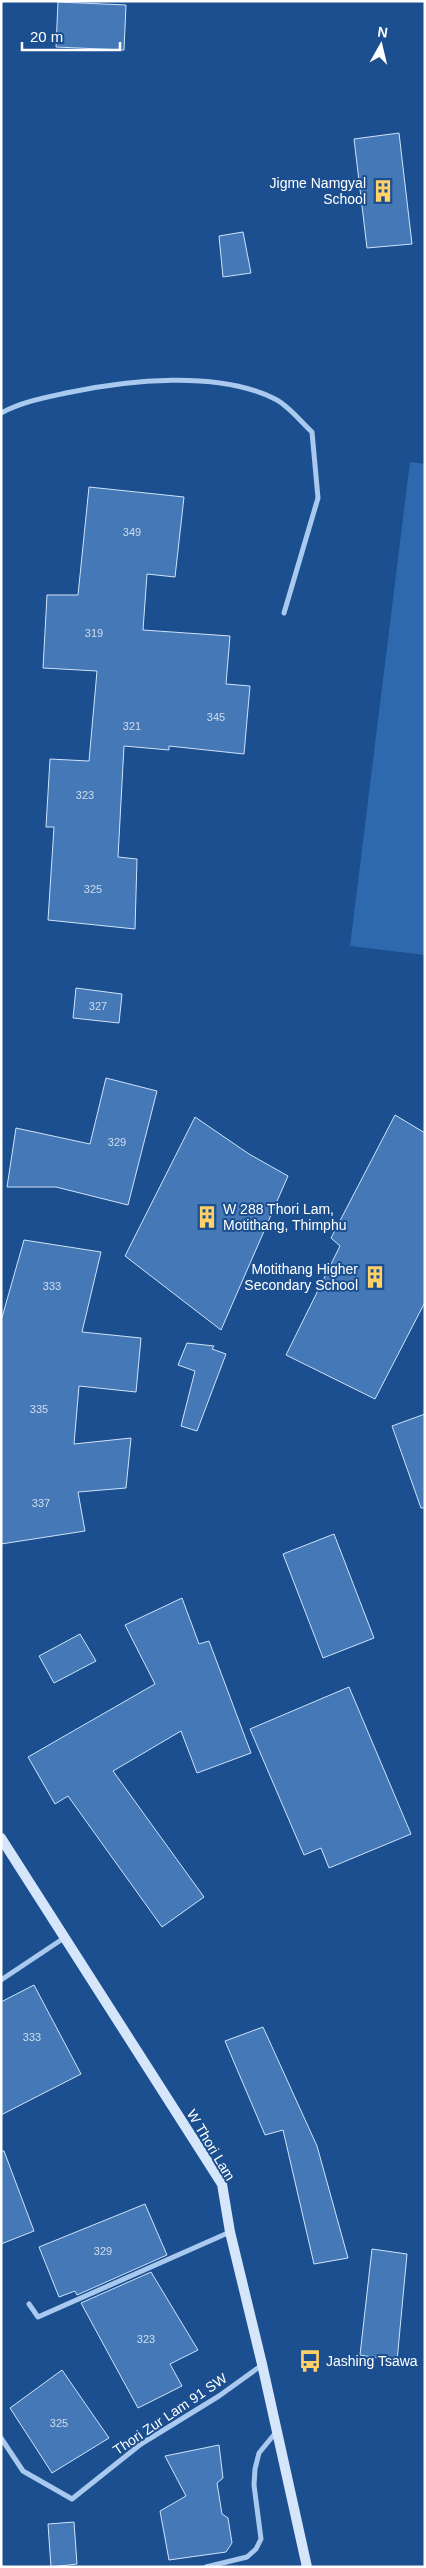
<svg xmlns="http://www.w3.org/2000/svg" width="426" height="2568" font-family="Arial,sans-serif">
  <rect width="100%" height="100%" fill="#1b4f8f"/>
  <path fill="#2e69ad" d="M410 462 425 464V955L350 946Z"/>
  <path fill="#4478b7" stroke="#cfe3fa" d="M58 2 126 5 124 50 56 47Z
    M399 133 412 244 367 248 354 139Z
    M243 232 251 273 223 277 219 236Z
    M89 487 184 497 175 577 147 574 143 630 230 636 226 684 250 686 244 754 169 746V750L124 746 118 857 137 859 135 929 48 920 54 827H46L50 759 89 761 97 671 43 668 47 595H78Z
    M76 988 122 994 119 1023 73 1018Z
    M106 1078 157 1091 128 1205 56 1187H7L16 1128 90 1144Z
    M395 1115 425 1133V1302L375 1399 286 1355 340 1246 331 1238Z
    M195 1117 249 1154 288 1176 221 1330 125 1256Z
    M24 1240 101 1252 82 1332 141 1338 136 1392 79 1386 74 1444 131 1438 126 1488 78 1492 85 1531 1 1544V1321Z
    M187 1343 214 1346 212 1349 226 1354 197 1431 181 1426 195 1371 178 1365Z
    M425 1414V1508H421L392 1426Z
    M334 1534 374 1638 323 1658 283 1554Z
    M182 1598 199 1644 209 1641 251 1753 197 1773 181 1731 113 1771 204 1897 162 1927 68 1796 55 1804 28 1757 155 1684 125 1625Z
    M80 1634 96 1661 54 1683 39 1656Z
    M349 1687 411 1834 329 1868 321 1848 304 1855 250 1729Z
    M34 1985 81 2074 1 2115V2002Z
    M263 2027 317 2146 348 2258 314 2264 283 2130 265 2135 225 2041Z
    M1 2151H4L34 2231 1 2244Z
    M145 2204 167 2255 77 2295 75 2291 59 2297 39 2247Z
    M372 2249 407 2254 397 2361 360 2355Z
    M151 2272 198 2350 170 2364 182 2386 138 2408 81 2303Z
    M62 2370 109 2438 52 2473 10 2408Z
    M219 2445 223 2478 217 2483 222 2514 228 2518 232 2543 226 2552 169 2560 160 2511 186 2496 165 2456Z
    M74 2522 77 2564 51 2567 48 2524Z"/>
  <g fill="none" stroke-linecap="round" stroke-linejoin="round">
    <path stroke="#a9c9ee" stroke-width="5" d="M1 413C22 402 43 398 66 393 127 380 218 370 275 399 289 406 301 422 312 432L318 498 284 613
      M1 1980 64 1938
      M29 2304 38 2317 230 2232
      M1 2438 23 2471 72 2499 141 2444 219 2396 262 2365
      M206 2567 247 2557 256 2549 261 2539 254 2485 255 2469 259 2453 277 2431"/>
    <path stroke="#d6e6fa" stroke-width="10" d="M1 1838 222 2184 230 2232 262 2364 307 2567"/>
  </g>
  <defs>
    <symbol id="building-bare" viewBox="-9 -9 18 18"><path d="M-4-6H4V6H1V3H-1V6H-4ZM-2.5-4.3h1.7v1.8h-1.7ZM.8-4.3h1.7v1.8H.8ZM-2.5-1h1.7V.8h-1.7ZM.8-1h1.7V.8H.8Z" fill="#ffd166" stroke="#1b4f8f" stroke-width="2.5" paint-order="stroke"/></symbol>
    <symbol id="bus-bare" viewBox="-9 -9 18 18"><path d="M-5-6H5V4H4V6H2V4H-2V6H-4V4H-5ZM-3.5-4V0h7V-4ZM-3.5 1.2v1.5H-2V1.2ZM2 1.2v1.5H3.5V1.2Z" fill="#ffd166" stroke="#1b4f8f" stroke-width="2.5" paint-order="stroke"/></symbol>
  </defs>
  <g fill-rule="evenodd">
    <use href="#building-bare" x="367" y="175" width="32" height="32"/>
    <use href="#building-bare" x="191" y="1201" width="32" height="32"/>
    <use href="#building-bare" x="359" y="1261" width="32" height="32"/>
    <use href="#bus-bare" x="294" y="2345" width="32" height="32"/>
  </g>
  <g text-anchor="middle" stroke-width="4" stroke-linejoin="round" paint-order="stroke">
    <g font-size="11" fill="#d0dded">
      <text x="132" y="536">349</text>
      <text x="94" y="637">319</text>
      <text x="216" y="721">345</text>
      <text x="132" y="730">321</text>
      <text x="85" y="799">323</text>
      <text x="93" y="893">325</text>
      <text x="98" y="1010">327</text>
      <text x="117" y="1146">329</text>
      <text x="52" y="1290">333</text>
      <text x="39" y="1413">335</text>
      <text x="41" y="1507">337</text>
      <text x="32" y="2041">333</text>
      <text x="103" y="2255">329</text>
      <text x="146" y="2343">323</text>
      <text x="59" y="2427">325</text>
    </g>
    <g font-size="14" fill="#fff" stroke="#1b4f8f" text-anchor="end">
      <text x="366" y="188">Jigme Namgyal<tspan x="366" dy="16">School</tspan></text>
      <text x="223" y="1214" text-anchor="start">W 288 Thori Lam,<tspan x="223" dy="16">Motithang, Thimphu</tspan></text>
      <text x="358" y="1274">Motithang Higher<tspan x="358" dy="16">Secondary School</tspan></text>
      <text x="326" y="2366" text-anchor="start">Jashing Tsawa</text>
    </g>
    <g font-size="14" fill="#fff" stroke="#1b4f8f">
      <text transform="translate(211 2145) rotate(59)" y="5">W Thori Lam</text>
      <text transform="translate(170 2414) rotate(-34)" y="5">Thori Zur Lam 91 SW</text>
    </g>
  </g>
  <rect width="426" height="2568" fill="none" stroke="#ffffff" stroke-width="5"/>
  <g transform="translate(381 45) rotate(8)" stroke="#1b4f8f" stroke-width="4" paint-order="stroke">
  <path d="M0-4L9 19L0 12L-9 19Z" fill="#ffffff"/>
  <text y="-8" font-size="14" font-weight="bold" text-anchor="middle" fill="#ffffff">N</text>
  </g>
  <path d="M22 42v8h98v-8" fill="none" stroke="#ffffff" stroke-width="2.5"/>
  <text x="30" y="42" font-size="15" fill="#ffffff" stroke="#1b4f8f" stroke-width="4" paint-order="stroke">20 m</text>
</svg>
